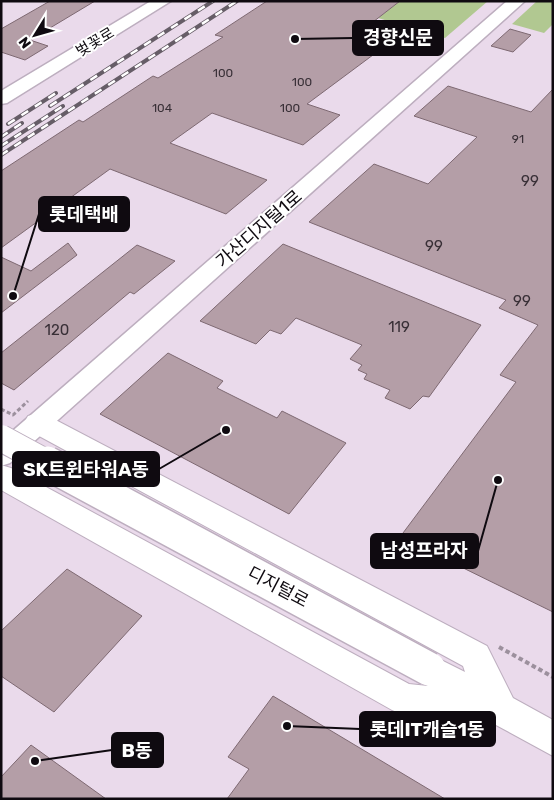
<svg xmlns="http://www.w3.org/2000/svg" width="554" height="800" font-family="Rubik,'Noto Sans KR',sans-serif">
  <rect width="100%" height="100%" fill="#eadaeb"/>
  <path fill="#b1c891" d="M400 1H488L445 38 378 18Z
    M537 1H553V24L544 33 512 24Z"/>
  <path fill="#b49ea7" stroke="#7e6972" d="M50 1H95L30 40 48 46 25 60 1 52V29Z
    M267 1H400L364 29 373 32 358 42 381 49 307 104 340 115 303 145 212 113 170 143 267 180 226 214 110 169 1 248V171L79 120 83 122 153 76 158 78 223 37 215 35Z
    M510 29 531 35 513 52 491 46Z
    M448 86 531 112 553 89V612L400 537 516 382 500 375 538 325 499 308 506 300 309 222 374 164 428 184 477 137 414 116Z
    M68 243 77 255 1 313V257L31 271Z
    M283 244 481 325 429 397 423 396 410 409 385 398 390 390 364 379 367 374 358 370 362 365 350 359 362 345 296 318 281 334 270 330 256 344 200 321Z
    M137 245 175 261 134 294 130 292 14 390 1 383V353Z
    M168 353 223 381 217 388 277 418 282 411 346 443 289 514 100 414Z
    M67 569 142 616 54 712 1 676V631Z
    M273 696 445 799H227L249 769 228 757Z
    M31 745 106 799H1V777Z"/>
  <g fill="none" stroke-linecap="round" stroke-linejoin="round">
    <defs>
      <path id="minor" d="M151 1H171L7 103 1 104V91Z
        M507 1H525L10 463 1 466V441Z"/>
      <path id="major" d="M38 413 48 416 487 646 513 698 553 720V756L496 725 404 715 392 710 1 490V465L11 468 409 684 428 686 417 680 412 669 417 658 429 654 465 672 463 666 28 430 24 423 28 416Z"/>
    </defs>
    <use href="#minor" stroke="#bdaebf" stroke-width="3"/>
    <use href="#major" stroke="#bdaebf" stroke-width="2"/>
    <path stroke="#9c909d" stroke-width="3" stroke-dasharray="4 2.5" stroke-linecap="butt" d="M1 409 13 415 28 401"/>
    <path stroke="#9c909d" stroke-width="4" stroke-dasharray="4.5 3" stroke-linecap="butt" d="M499 647 553 677"/>
    <use href="#minor" fill="#fff" fill-rule="evenodd"/>
    <use href="#major" fill="#fff" fill-rule="evenodd"/>
    <defs>
      <path id="rail" d="M50 106 213 1
        M8 124 56 93
        M1 137 22 123
        M1 146 63 106
        M1 155 237 1"/>
    </defs>
    <use href="#rail" stroke="#665d67" stroke-width="4"/>
    <use href="#rail" stroke="#fff" stroke-width="2.5" stroke-dasharray="8" stroke-linecap="butt"/>
    <defs>
      <path id="major-bridge-far1" d="M1 438 49 464"/>
      <path id="major-bridge" d="M47 463 429 669"/>
    </defs>
    <use href="#major-bridge-far1" stroke="#bdaebf" stroke-width="28" stroke-linecap="butt"/>
    <use href="#major-bridge" stroke="#bdaebf" stroke-width="36" stroke-linecap="butt"/>
    <use href="#major-bridge-far1" stroke="#fff" stroke-width="26"/>
    <use href="#major-bridge" stroke="#fff" stroke-width="33"/>
  </g>
  <g text-anchor="middle" stroke-width="4" stroke-linejoin="round" paint-order="stroke">
    <g font-size="12" fill="#382f36">
      <text x="223" y="77">100</text>
      <text x="302" y="86">100</text>
      <text x="162" y="112">104</text>
      <text x="290" y="112">100</text>
      <text x="518" y="143">91</text>
    </g>
    <g font-size="15" fill="#0f0a10" stroke="#fff">
      <text transform="translate(95 42) rotate(-31)" y="5">벚꽃로</text>
    </g>
    <g font-size="15" fill="#382f36">
      <text x="530" y="186">99</text>
      <text x="434" y="251">99</text>
      <text x="522" y="306">99</text>
      <text x="399" y="332">119</text>
      <text x="57" y="335">120</text>
    </g>
    <g font-size="18" fill="#0f0a10" stroke="#fff">
      <text transform="translate(259 229) rotate(-41)" y="6">가산디지털1로</text>
      <text transform="translate(278 587) rotate(28)" y="6">디지털로</text>
    </g>
  </g>
  <path fill="none" stroke="#0f0a10" stroke-width="2" d="M295 39L353 38M13 296L39 214M226 430L159 469M498 480L478 551M287 726L360 729M35 761L112 750"/>
  <g fill="#0f0a10" stroke="#fff" stroke-width="2">
    <circle cx="295" cy="39" r="5"/>
    <circle cx="13" cy="296" r="5"/>
    <circle cx="226" cy="430" r="5"/>
    <circle cx="498" cy="480" r="5"/>
    <circle cx="287" cy="726" r="5"/>
    <circle cx="35" cy="761" r="5"/>
  </g>
  <g fill="#0f0a10" stroke="#0f0a10" stroke-width="2">
    <rect x="353" y="21" width="90" height="34" rx="5"/>
    <rect x="39" y="197" width="90" height="34" rx="5"/>
    <rect x="13" y="452" width="146" height="34" rx="5"/>
    <rect x="371" y="534" width="107" height="34" rx="5"/>
    <rect x="360" y="712" width="135" height="34" rx="5"/>
    <rect x="112" y="733" width="51" height="34" rx="5"/>
  </g>
  <g font-size="19" text-anchor="middle" font-weight="bold" fill="#fff">
    <text x="398" y="44">경향신문</text>
    <text x="84" y="221">롯데택배</text>
    <text x="86" y="476">SK트윈타워A동</text>
    <text x="424" y="557">남성프라자</text>
    <text x="427" y="736">롯데IT캐슬1동</text>
    <text x="137" y="757">B동</text>
  </g>
  <rect width="554" height="800" fill="none" stroke="#0f0a10" stroke-width="5"/>
  <g transform="translate(35 35) rotate(233)" stroke="#ffffff" stroke-width="4" paint-order="stroke">
  <path d="M0-4L9 19L0 12L-9 19Z" fill="#0f0a10"/>
  <text y="-8" font-size="14" font-weight="bold" text-anchor="middle" fill="#0f0a10">N</text>
  </g>
</svg>
